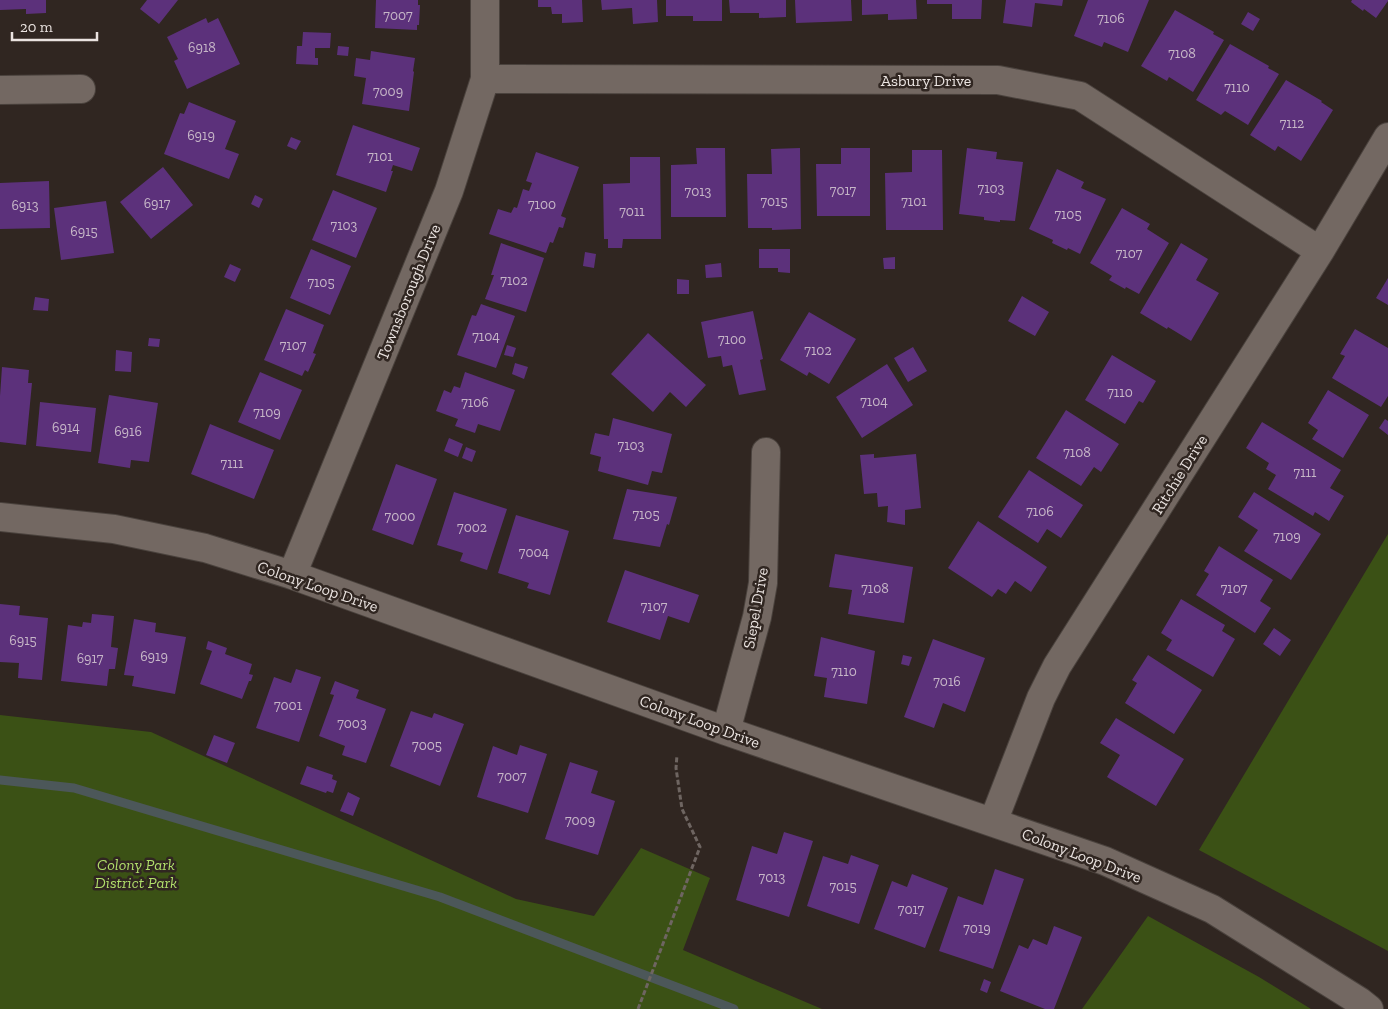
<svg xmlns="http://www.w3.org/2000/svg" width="1388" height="1009" font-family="'Zilla Slab',serif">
  <rect width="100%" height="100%" fill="#302621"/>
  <path fill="#3b5115" d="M1388 534V951L1199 850Z
    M0 715 151 732 516 899 594 916 641 848 710 878 683 950 822 1009H0Z
    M1148 916 1259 977 1311 1009H1082Z"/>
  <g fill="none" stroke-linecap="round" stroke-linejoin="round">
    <path stroke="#4c5759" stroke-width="9" d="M0 780 74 788 440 897 734 1009"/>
  </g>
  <path fill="#5c317b" d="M0 0H46V13L26 14V9L0 10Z
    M147 0H178L159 24 140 9Z
    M376 0H418V5H420L419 25H417V30L375 28Z
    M538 0H582L583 22 562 23V14H552L551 7H538Z
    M601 0H657L658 22 633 24 632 8 602 10Z
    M666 0H722V21H693V16H666Z
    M729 0H786V17L759 18V13H730Z
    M795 0H851L852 21 796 23Z
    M862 0H916L917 19 888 20V14L862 15Z
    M927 0H982L981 19H952V4H927Z
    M1006 0H1063L1062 6 1035 3 1032 27 1003 23Z
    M1088 0H1149L1128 52 1104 42 1102 47 1074 36Z
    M1352 0H1388V1L1376 18 1364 9 1363 11 1351 2Z
    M1175 10 1214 32 1213 34 1224 40 1193 92 1169 77 1167 81 1141 66Z
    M1248 12 1260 19 1253 31 1241 24Z
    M206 18 208 23 218 18 240 64 187 89 174 61 178 59 167 37Z
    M303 32 331 33 330 48H315V58H318V65L296 64 297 46H302Z
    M1230 44 1269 66 1268 68 1279 74 1248 125 1225 111 1221 115 1196 100Z
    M338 46 349 47 348 56 337 55Z
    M371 51 415 58 413 71 414 72 409 111 362 104 366 78 354 76 356 58 370 60Z
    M1286 80 1322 101 1321 102 1333 110 1301 161 1278 146 1275 151 1250 135Z
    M189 102 236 121 225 149 239 154 229 179 164 154 180 113 184 114Z
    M353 125 420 148 412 171 393 165 391 171H393L386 192 336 175Z
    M291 137 301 141 296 150 287 146Z
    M696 148H725L726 217H671V165L697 164Z
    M800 148 801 229 772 230V228H748L747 174H772L771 149Z
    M841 148H870V216H817L816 164H841Z
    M967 148 997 152 996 159 1023 162 1015 221 1000 220V222L984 220V217L959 214Z
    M912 150H942L943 230H886L885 173 912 172Z
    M536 152 579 167 561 216 566 218 563 228 559 227 553 243 550 242 546 253 489 234 498 209 511 213 514 207 517 208 523 189 529 191 532 183 526 181Z
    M630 157H660L661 239H623L622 248H608V239H604L603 184 630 183Z
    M163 167 193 205 151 239 120 202Z
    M1057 169 1084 182 1081 188 1106 199 1080 254 1068 248 1067 250 1052 243 1053 240 1029 229Z
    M49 181 50 228 0 229V183Z
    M333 190 377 208 356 258 312 240Z
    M255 195 263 199 259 208 251 204Z
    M106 201 114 253 61 260 54 208Z
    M1122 208 1150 224 1147 229 1169 243 1139 294 1126 287 1125 289 1109 280 1112 276 1090 263Z
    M501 243 544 258 526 312 485 299 494 275H491Z
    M1181 243 1208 259 1196 280 1219 293 1191 341 1168 327 1167 329 1140 313Z
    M311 249 351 266 330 315 290 298Z
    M759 249H790V273L778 272V268H759Z
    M585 252 596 254 594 268 583 266Z
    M895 257V269H884L883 258Z
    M721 263 722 277 706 278 705 265Z
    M230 264 241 269 235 282 224 277Z
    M1388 278V305L1376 298Z
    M677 279 689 280V294H677Z
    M1022 296 1049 312 1035 336 1008 321Z
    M35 297 49 299 48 311 33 310Z
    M481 304 515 316 496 368 457 355 472 315 476 316Z
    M286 309 324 325 313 353 316 354 308 372 305 370 302 376 264 360Z
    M753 311 763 359 760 360 766 390 739 395 732 365 723 367 721 356 708 358 701 322Z
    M809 312 856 339 829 384 809 372 807 376 780 360Z
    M1355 329 1388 348V396L1381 407 1332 378 1345 356 1340 354Z
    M648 333 706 385 686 407 670 392 653 412 611 374Z
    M149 338 160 339 159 347 148 346Z
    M507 345 516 348 513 357 504 355Z
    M913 347 927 371 908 382 894 358Z
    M116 350 132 352 131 372 115 371Z
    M1112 355 1156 381 1143 403 1139 401 1125 424 1085 400Z
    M515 363 528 367 524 379 512 374Z
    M887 364 913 405 862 438 836 397Z
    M2 367 29 370 28 383H32L26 445 0 442V396Z
    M260 372 302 390 280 440 238 422Z
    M465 372 515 390 500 431 478 424 475 433 455 426 458 419 436 411 444 390 451 393 454 386 460 388Z
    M1328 390 1369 415 1343 458 1312 439 1318 430 1308 423Z
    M109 395 158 403 149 462 131 460 130 468 98 463Z
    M40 402 96 408 91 452 36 446Z
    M1066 410 1119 444 1101 472 1094 467 1081 486 1036 458Z
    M613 418 672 434 662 473 652 471 648 485 598 471 601 457 590 454 595 433 609 436Z
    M1385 419 1388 421V435L1379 428Z
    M1262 422 1341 470 1330 488 1344 496 1329 521 1315 512 1313 516 1268 489 1276 475 1266 469 1269 463 1246 448Z
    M210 424 274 450 254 499 191 474Z
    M449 438 463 444 458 457 444 451Z
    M466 447 476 451 472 462 462 458Z
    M874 454V458L916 454 921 508 905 510V525L887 522 888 506 878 507 877 493 864 494 860 455Z
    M396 464 437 479 413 545 372 530Z
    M1029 470 1083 505 1061 538 1047 529 1038 543 998 517Z
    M627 489 677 497 669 525 667 524 660 547 613 539Z
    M454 492 507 509 487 570 460 561 463 553 437 545Z
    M1254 492 1321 534 1291 580 1244 551 1258 530 1238 517Z
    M516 515 569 531 550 595 527 588 529 583 498 573Z
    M978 521 1047 567 1031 592 1015 581 1006 594 998 589 992 597 948 568Z
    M1219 546 1273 580 1260 601 1271 608 1255 633 1196 595 1209 574 1204 571Z
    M835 554 913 567 904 623 848 614 852 590 829 587Z
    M625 570 699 595 689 623 668 616 660 640 607 622Z
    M1181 599 1225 625 1222 631 1235 639 1213 677 1166 650 1172 640 1161 633Z
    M0 604 20 606 19 615 48 618 42 680 18 678 19 663 0 662Z
    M92 614 114 616 111 647 118 648 115 669H109L107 686 61 681 68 625 82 627 83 622 91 623Z
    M134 619 156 623 155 632 186 637 175 694 132 686 134 676 124 675Z
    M1274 628 1291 640 1280 656 1263 644Z
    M821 637 875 651 867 704 824 697 827 678 814 676Z
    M933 639 985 658 965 712 943 703 934 728 904 717Z
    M208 641 227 648 225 654 252 664 249 674 253 675 251 681H249L242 699 200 684 212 651 206 649Z
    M903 655 912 657 909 666 901 664Z
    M1148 655 1202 690 1174 734 1125 703 1137 683 1132 680Z
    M296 669 321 677 299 742 256 728 274 677 291 683Z
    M335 681 359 690 356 698 386 709 366 763 342 755 345 746 319 736 334 695 330 694Z
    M411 711 432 718 434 713 464 724 440 786 390 766Z
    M1116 718 1184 759 1156 806 1107 777 1120 755 1100 743Z
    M214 735 235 743 227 763 206 755Z
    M520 745 547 754 528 813 477 797 493 746 517 755Z
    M570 762 598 771 591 793 615 801 598 855 545 839Z
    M307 766 333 775 332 779 337 781 333 793 327 791 326 793 300 784Z
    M348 792 360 798 353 816 340 811Z
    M784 832 813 841 789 917 736 900 752 846 777 854Z
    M851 855 879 865 859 924 807 906 823 856 848 864Z
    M995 869 1024 879 993 969 939 951 958 896 983 905Z
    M912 874 948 888 925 948 874 929 892 881 907 887Z
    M1054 926 1082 937 1054 1009H1045L1000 991 1019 945 1028 949 1033 939 1047 945Z
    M984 979 991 982 987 993 980 990Z"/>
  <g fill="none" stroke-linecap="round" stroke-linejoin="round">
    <defs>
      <path id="street" d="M485 79 998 80 1080 96 1320 251
        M0 90 81 89
        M0 517 114 529 205 548 292 575 726 731 1105 861 1212 909 1359 1001 1369 1009
        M292 575 449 191 485 79V0
        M726 731 757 617 763 583 766 452
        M993 822 1041 698 1057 666 1320 251 1388 137"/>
    </defs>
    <use href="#street" stroke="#4a423d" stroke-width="30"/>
    <path stroke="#6e6561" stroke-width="3" stroke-dasharray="5 2.5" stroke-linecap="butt" d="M638 1009 700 847 682 809 676 768 677 755"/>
    <use href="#street" stroke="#736862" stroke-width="28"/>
  </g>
  <g text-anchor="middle" stroke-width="5" stroke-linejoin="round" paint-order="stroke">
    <g font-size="14" fill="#c6b6c7">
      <text x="398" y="20">7007</text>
      <text x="1111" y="23">7106</text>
      <text x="202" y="52">6918</text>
      <text x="1182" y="58">7108</text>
      <text x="1237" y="92">7110</text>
      <text x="388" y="96">7009</text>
      <text x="1292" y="128">7112</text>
      <text x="201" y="140">6919</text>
      <text x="380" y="161">7101</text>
      <text x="991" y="193">7103</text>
      <text x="843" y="195">7017</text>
      <text x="698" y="196">7013</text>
      <text x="774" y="206">7015</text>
      <text x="914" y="206">7101</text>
      <text x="157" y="208">6917</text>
      <text x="542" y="209">7100</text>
      <text x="25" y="210">6913</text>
      <text x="632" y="216">7011</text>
      <text x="1068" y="219">7105</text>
      <text x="344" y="230">7103</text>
      <text x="84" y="236">6915</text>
      <text x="1129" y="258">7107</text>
      <text x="514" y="285">7102</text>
      <text x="321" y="287">7105</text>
      <text x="486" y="341">7104</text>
      <text x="732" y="344">7100</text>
      <text x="293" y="350">7107</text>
      <text x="818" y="355">7102</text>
      <text x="1120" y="397">7110</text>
      <text x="874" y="406">7104</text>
      <text x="475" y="407">7106</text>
      <text x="267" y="417">7109</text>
      <text x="66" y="432">6914</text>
      <text x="128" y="436">6916</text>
      <text x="631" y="450">7103</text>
      <text x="1077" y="457">7108</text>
      <text x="232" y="468">7111</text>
      <text x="1305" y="477">7111</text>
      <text x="1040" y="516">7106</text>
      <text x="646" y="519">7105</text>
      <text x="400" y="521">7000</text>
      <text x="472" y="532">7002</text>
      <text x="1287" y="541">7109</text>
      <text x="534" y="557">7004</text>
      <text x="875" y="593">7108</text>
      <text x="1234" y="593">7107</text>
      <text x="654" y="611">7107</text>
      <text x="23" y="645">6915</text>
      <text x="154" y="661">6919</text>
      <text x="90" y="663">6917</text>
      <text x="844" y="676">7110</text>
      <text x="947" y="686">7016</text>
      <text x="288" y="710">7001</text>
      <text x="352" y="728">7003</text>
      <text x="427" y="750">7005</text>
      <text x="512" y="781">7007</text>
      <text x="580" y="825">7009</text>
      <text x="772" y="882">7013</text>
      <text x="843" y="891">7015</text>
      <text x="911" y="914">7017</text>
      <text x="977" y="933">7019</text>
    </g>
    <g font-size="16" fill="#eae3e0" stroke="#302621">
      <text x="926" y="86">Asbury Drive</text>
      <text transform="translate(408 292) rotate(-68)" y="6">Townsborough Drive</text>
      <text transform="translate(1179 474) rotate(-58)" y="6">Ritchie Drive</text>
      <text transform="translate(318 586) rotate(19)" y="6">Colony Loop Drive</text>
      <text transform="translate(755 608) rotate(-80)" y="6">Siepel Drive</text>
      <text transform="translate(700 721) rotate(20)" y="6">Colony Loop Drive</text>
      <text transform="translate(1082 855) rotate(21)" y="6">Colony Loop Drive</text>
    </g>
    <g font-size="16" font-style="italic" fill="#b0de6a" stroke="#302621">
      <text x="136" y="870">Colony Park<tspan x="136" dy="18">District Park</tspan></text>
    </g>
  </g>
  <path d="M12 32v8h85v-8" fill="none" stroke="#eae3e0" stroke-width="2.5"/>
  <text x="20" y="32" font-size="15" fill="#eae3e0" stroke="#302621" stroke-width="4" paint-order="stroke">20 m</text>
</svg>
